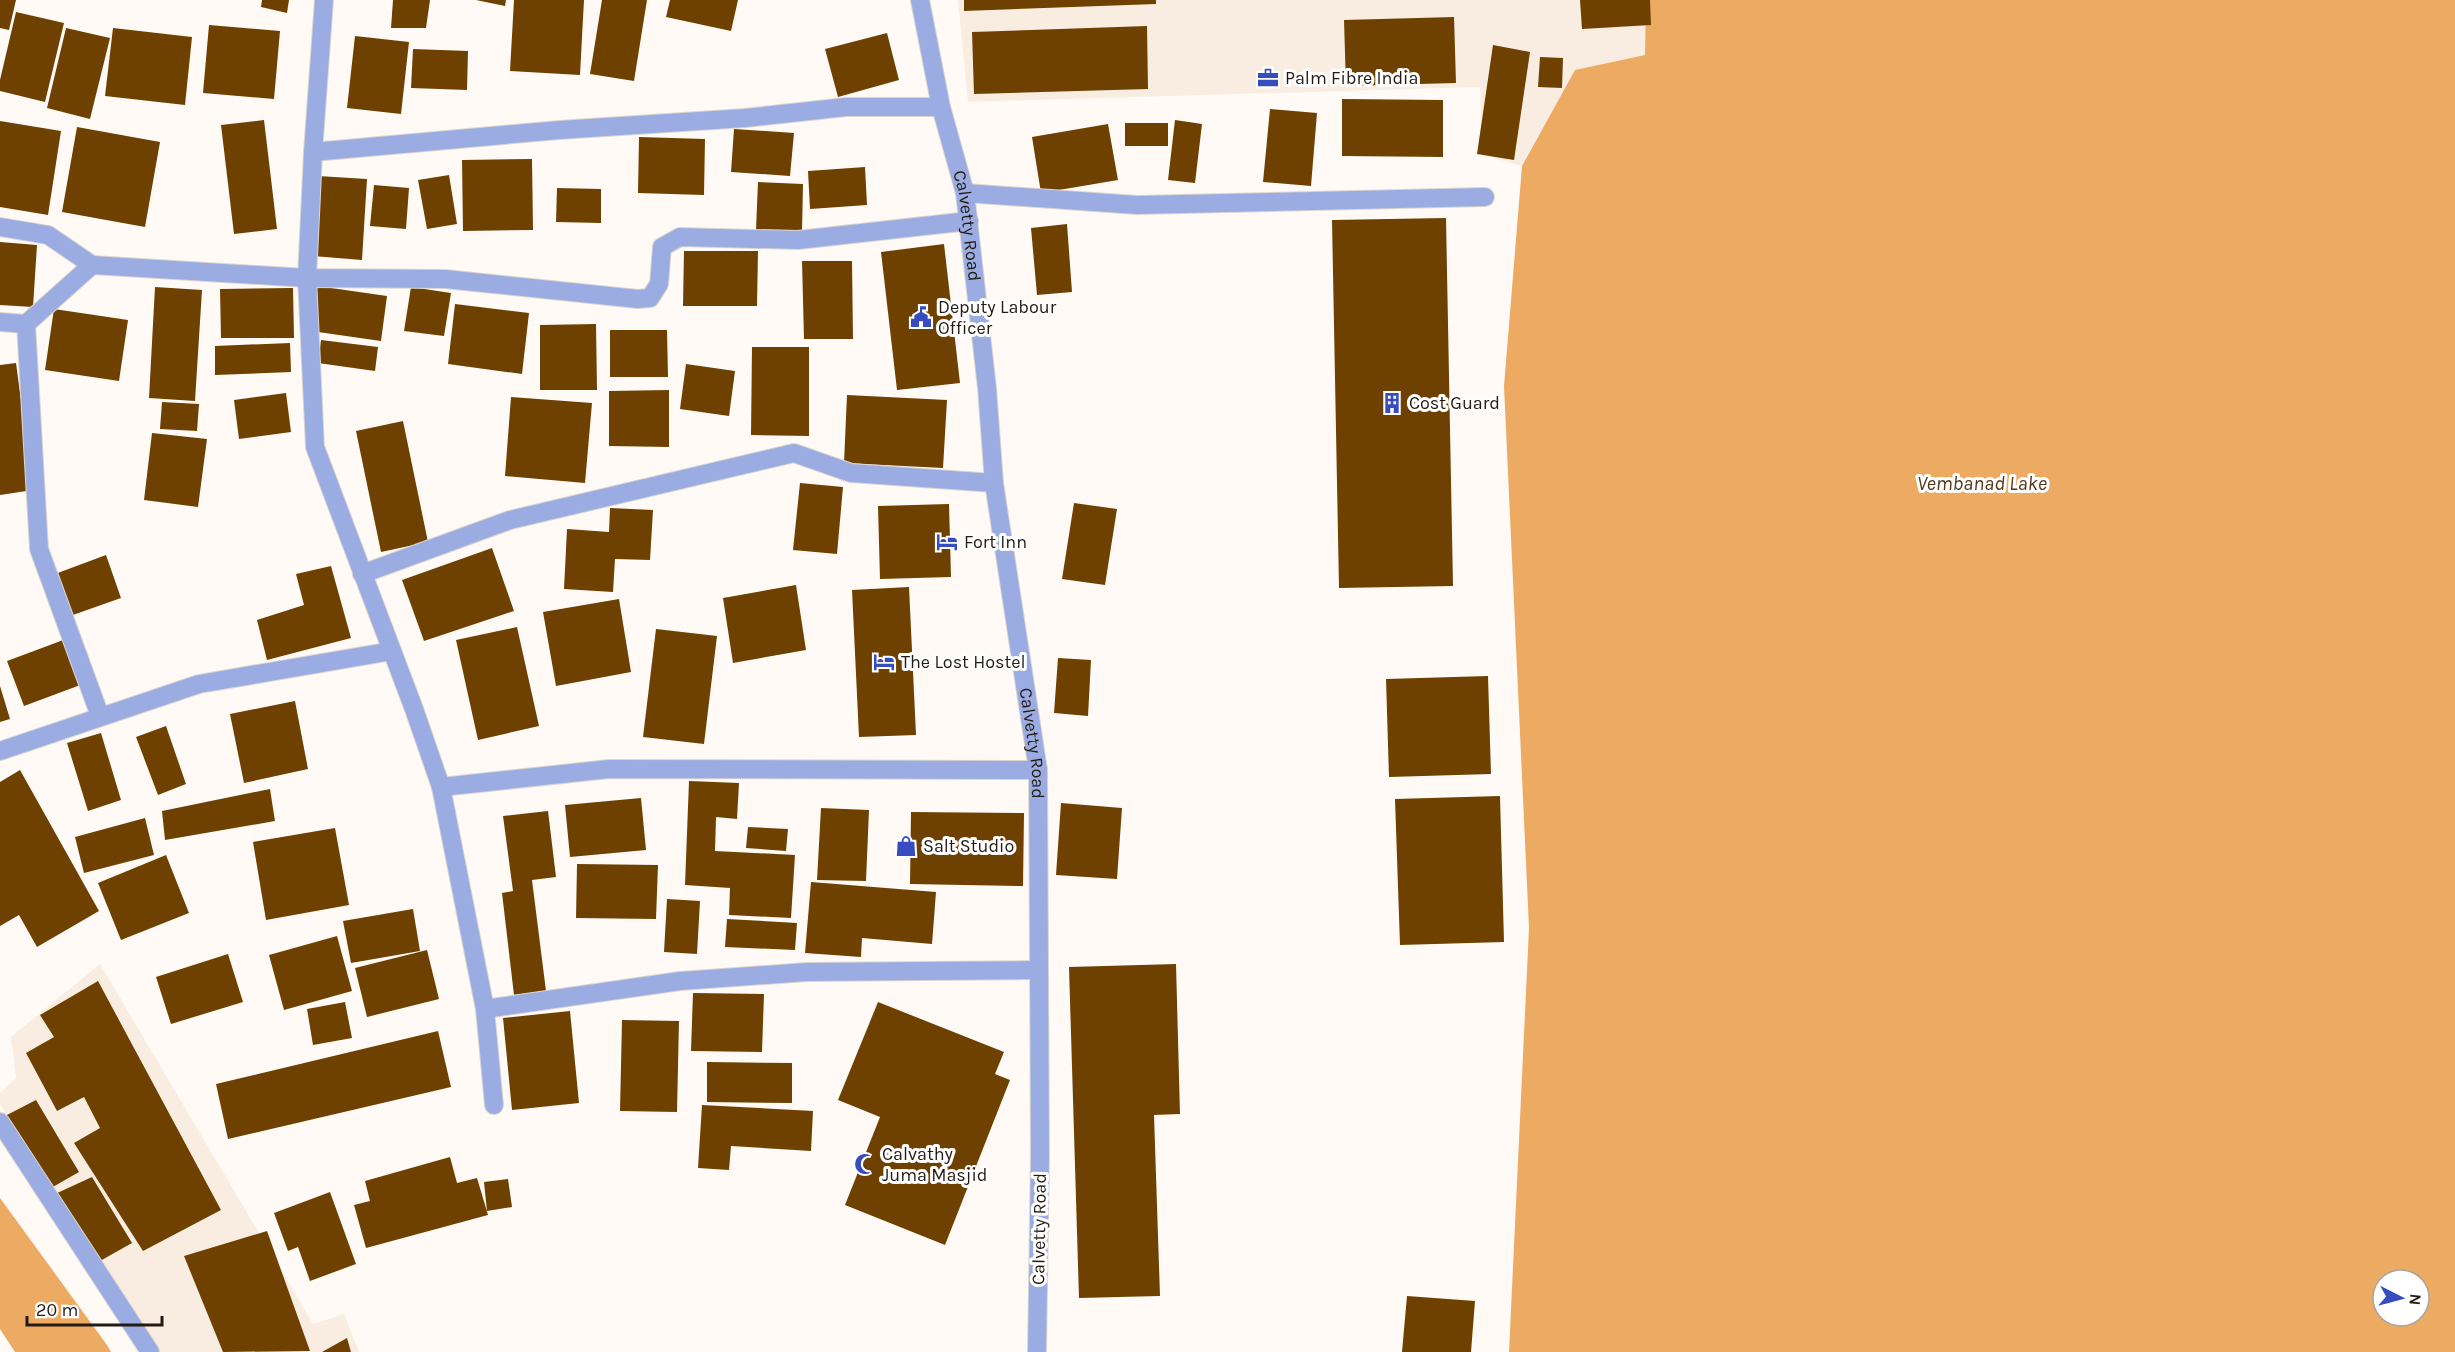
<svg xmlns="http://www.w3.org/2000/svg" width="2455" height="1352" font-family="Karla,sans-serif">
  <rect width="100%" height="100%" fill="#fffaf5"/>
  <path fill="#f9ede2" d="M958 0H1646L1645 55 1575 70 1522 166 1483 155 1480 87 968 102Z
    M100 964 313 1324 344 1314 359 1352H155L0 1104V1093L16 1078 11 1037Z"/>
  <path fill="#ecaa62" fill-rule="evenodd" d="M1646 0H2455V1352H1509L1529 928 1504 386 1522 166 1575 70 1645 55ZM2383 1280H2419V1316H2383Z
    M0 1198 107 1345 111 1352H15L0 1329Z"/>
  <path fill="#6e4100" d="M0 0H16L9 30 0 28Z
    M262 0H289L287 13 261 7Z
    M393 0H430L426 28H391Z
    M476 0H506L505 6Z
    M514 0H584L580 75 510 71Z
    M602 0H647L634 81 590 74Z
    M670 0H738L731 31 666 17Z
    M964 0H1156V4L964 11Z
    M1580 0H1650L1651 25 1582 29Z
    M16 12 64 23 45 102 0 91V80Z
    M1454 17 1456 83 1346 86 1344 20Z
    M209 25 280 31 274 99 203 93Z
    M1147 26 1148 89 974 94 972 32Z
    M66 28 110 38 90 119 47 108Z
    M113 28 192 37 185 105 105 96Z
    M887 33 899 80 838 97 825 49Z
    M355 36 409 42 401 114 347 108Z
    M1493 45 1530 52 1514 160 1477 154Z
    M413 49 468 51 467 90 411 88Z
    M1540 57 1563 58 1562 88 1538 87Z
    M1342 99 1443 100V157L1342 156Z
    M1270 109 1317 113 1311 186 1263 182Z
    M264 120 277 229 234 234 221 125Z
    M1175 120 1202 124 1195 183 1168 180Z
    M0 121 61 131 48 215 0 207Z
    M1125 123H1168V146H1125Z
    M1108 124 1118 180 1041 193 1032 137Z
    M77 127 160 142 145 227 62 212Z
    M734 129 794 133 790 176 731 172Z
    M639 137 705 139 704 195 638 193Z
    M532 159 533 230 463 231 462 160Z
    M865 167 867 205 810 209 808 171Z
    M449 175 457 224 427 229 418 180Z
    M318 176 367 179 362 260 313 256Z
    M758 182 803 184 802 232 756 230Z
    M374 185 409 188 406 229 370 226Z
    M557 188 601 189V223L556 222Z
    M1446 218 1453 586 1339 588 1332 220Z
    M1067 224 1072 292 1037 295 1031 228Z
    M0 242 37 245 33 307 0 305Z
    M944 244 960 383 897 390 881 252Z
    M684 251H758L757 306H683Z
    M802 261H852L853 339H804Z
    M317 286 387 296 381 341 311 331Z
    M155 287 202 290 195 401 149 398Z
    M411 287 451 293 444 336 404 331Z
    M293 288 294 338H221L220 289Z
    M455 304 529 313 522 374 448 364Z
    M54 309 128 320 119 381 45 370Z
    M596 324 597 390H540V325Z
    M610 330H667L668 377H610Z
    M321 340 378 347 375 371 318 363Z
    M290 343 291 372 215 375V346Z
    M752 347H809V436L751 435Z
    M16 363 33 490 0 495V365Z
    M686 364 735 371 729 416 680 409Z
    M669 390V447L609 446V391Z
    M286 393 291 432 239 439 234 400Z
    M847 395 947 400 943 468 844 463Z
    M511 397 592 403 585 483 505 476Z
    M162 402 199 404 197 431 160 429Z
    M403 421 428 542 381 552 356 431Z
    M152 433 207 439 198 507 144 500Z
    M800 483 843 487 837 554 793 550Z
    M1074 503 1117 509 1105 585 1062 579Z
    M949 504 951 577 880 579 878 506Z
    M610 508 653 510 650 560 615 559 613 592 564 589 567 529 609 532Z
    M492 548 514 611 424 641 402 580Z
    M106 555 121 598 70 616 55 574Z
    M331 566 351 638 267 660 257 620 304 605 296 574Z
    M796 585 806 650 733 663 723 598Z
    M909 587 916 735 859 737 852 590Z
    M619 599 631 672 556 686 543 612Z
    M517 627 539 726 478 740 456 640Z
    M656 629 717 636 704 744 643 737Z
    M66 639 83 684 24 706 7 661Z
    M1058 658 1091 660 1088 716 1054 713Z
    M1488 676 1491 774 1389 777 1386 679Z
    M0 686 10 719 0 722Z
    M295 701 308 769 244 783 230 714Z
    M166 726 186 784 158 795 136 737Z
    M101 733 121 800 88 811 67 743Z
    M20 770 99 911 37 947 19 915 0 926V782Z
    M689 781 739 783 737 819 716 817 715 851 795 855 791 918 729 915 730 888 685 885Z
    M270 789 275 821 165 840 162 811Z
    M1500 796 1504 942 1400 945 1395 799Z
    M641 798 646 850 570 857 565 805Z
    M1061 803 1122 808 1117 879 1056 875Z
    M821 808 869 810 866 881 817 880Z
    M548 811 556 877 532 880 546 991 514 995 502 893 513 891 503 816Z
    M911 812 1024 813 1023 886 910 884Z
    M145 818 154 855 84 873 75 837Z
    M748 827 788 829 786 851 746 848Z
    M335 828 349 905 266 920 253 842Z
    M166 855 189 913 121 940 98 883Z
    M577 864 658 865 656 919 576 918Z
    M811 882 936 892 932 944 862 938 861 957 805 953Z
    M667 899 700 901 697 954 664 952Z
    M413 909 420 951 351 963 343 921Z
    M727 919 797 923 795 950 725 947Z
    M337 936 352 991 284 1010 269 955Z
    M427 950 439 999 367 1017 355 968Z
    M228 954 243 1002 171 1024 156 977Z
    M1176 964 1180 1114 1154 1115 1160 1296 1079 1298 1069 967Z
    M98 981 221 1210 143 1251 74 1143 100 1128 84 1097 57 1111 26 1053 54 1037 40 1015Z
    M693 993 764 994 762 1052 691 1051Z
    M345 1002 352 1038 313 1045 307 1009Z
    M878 1002 1004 1052 995 1074 1010 1080 945 1245 845 1205 880 1117 838 1100Z
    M570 1011 579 1103 512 1110 503 1018Z
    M622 1020 679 1021 677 1112 620 1111Z
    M438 1031 451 1087 228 1139 216 1084Z
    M707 1062 792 1063V1103L707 1102Z
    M36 1100 79 1172 51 1188 5 1116Z
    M702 1105 813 1111 811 1151 731 1146 729 1170 698 1168Z
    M450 1157 457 1183 477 1178 488 1215 366 1248 354 1205 370 1201 365 1181Z
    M92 1177 132 1243 100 1261 55 1194Z
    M508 1179 512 1207 487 1211 484 1182Z
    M330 1192 356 1264 310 1281 298 1247 288 1251 274 1213Z
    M267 1231 310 1351 223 1352 184 1256Z
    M1407 1296 1475 1301 1471 1352H1402Z
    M347 1338 351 1352H322Z"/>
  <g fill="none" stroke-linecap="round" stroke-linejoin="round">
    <defs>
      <g id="minor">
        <path d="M324 0 313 152 307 278 315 447 414 709 441 787 485 1009 494 1105"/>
        <path id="s1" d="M920 0 941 107 965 193 987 388 994 483 1038 770 1040 1154 1037 1352"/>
        <path d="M313 152 559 130 745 118 846 107H941"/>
        <path d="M965 193 1137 205 1485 197"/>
        <path d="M0 227 48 235 92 265"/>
        <path d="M0 322 26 324 39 549 100 716"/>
        <path d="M26 324 92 265 307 278 445 279 638 299 650 298 659 284 662 247 680 237 798 240 969 221"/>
        <path d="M362 574 510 520 794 453 851 473 994 483"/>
        <path d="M0 751 199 684 392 651"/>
        <path d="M441 787 609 769 1038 770"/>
        <path d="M485 1009 680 981 807 972 1039 970"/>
        <path d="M0 1122 150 1352"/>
      </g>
    </defs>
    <use href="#minor" stroke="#dcd6d1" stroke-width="20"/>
    <use href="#minor" stroke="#9aace2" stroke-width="18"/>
  </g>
  <defs>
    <symbol id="office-bare" viewBox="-9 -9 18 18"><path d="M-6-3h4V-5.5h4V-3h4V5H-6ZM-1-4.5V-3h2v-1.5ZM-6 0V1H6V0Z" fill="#374dbf" stroke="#fff" stroke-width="2.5" paint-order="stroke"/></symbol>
    <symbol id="civic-bare" viewBox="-9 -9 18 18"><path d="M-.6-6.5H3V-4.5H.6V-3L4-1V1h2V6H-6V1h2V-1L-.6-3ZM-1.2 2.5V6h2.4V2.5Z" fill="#374dbf" stroke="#fff" stroke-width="2.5" paint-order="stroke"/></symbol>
    <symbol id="building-bare" viewBox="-9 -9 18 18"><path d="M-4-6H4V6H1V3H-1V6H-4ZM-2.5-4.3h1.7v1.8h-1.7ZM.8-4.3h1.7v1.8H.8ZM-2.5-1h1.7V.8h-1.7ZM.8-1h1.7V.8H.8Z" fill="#374dbf" stroke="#fff" stroke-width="2.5" paint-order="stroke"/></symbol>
    <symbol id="hotel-bare" viewBox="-9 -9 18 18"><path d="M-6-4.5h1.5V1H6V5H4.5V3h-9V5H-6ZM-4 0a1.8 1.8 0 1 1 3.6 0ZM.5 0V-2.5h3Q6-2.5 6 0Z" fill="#374dbf" stroke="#fff" stroke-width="2.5" paint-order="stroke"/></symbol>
    <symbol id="shop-bare" viewBox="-9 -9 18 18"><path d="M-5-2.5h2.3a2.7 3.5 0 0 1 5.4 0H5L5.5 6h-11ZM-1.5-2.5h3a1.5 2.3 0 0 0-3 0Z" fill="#374dbf" stroke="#fff" stroke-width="2.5" paint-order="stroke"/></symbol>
    <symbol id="mosque-bare" viewBox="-9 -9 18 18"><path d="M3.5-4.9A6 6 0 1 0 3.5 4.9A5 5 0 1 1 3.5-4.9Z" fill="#374dbf" stroke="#fff" stroke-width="2.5" paint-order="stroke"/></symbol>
  </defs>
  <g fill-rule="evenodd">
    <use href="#office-bare" x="1253" y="63" width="30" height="30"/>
    <use href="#civic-bare" x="906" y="302" width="30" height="30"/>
    <use href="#building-bare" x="1377" y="388" width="30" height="30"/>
    <use href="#hotel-bare" x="932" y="527" width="30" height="30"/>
    <use href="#hotel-bare" x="869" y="647" width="30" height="30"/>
    <use href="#shop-bare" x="891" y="831" width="30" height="30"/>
    <use href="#mosque-bare" x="850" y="1149" width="30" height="30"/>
  </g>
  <g text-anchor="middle" stroke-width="6" stroke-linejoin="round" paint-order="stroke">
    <g font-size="18" fill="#231b13" stroke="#fff" text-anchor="start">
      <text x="1285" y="84">Palm Fibre India</text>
      <text x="938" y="313">Deputy Labour<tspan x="938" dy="21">Officer</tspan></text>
      <text x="1409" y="409">Cost Guard</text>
      <text x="964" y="548">Fort Inn</text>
      <text x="901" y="668">The Lost Hostel</text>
      <text x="923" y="852">Salt Studio</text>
      <text x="882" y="1160">Calvathy<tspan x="882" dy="21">Juma Masjid</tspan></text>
    </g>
    <g font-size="18" fill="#231b13" stroke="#fff">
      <text dy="6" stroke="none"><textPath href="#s1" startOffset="231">Calvetty Road</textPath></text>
      <text dy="6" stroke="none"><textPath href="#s1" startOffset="753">Calvetty Road</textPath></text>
      <text transform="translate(1039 1229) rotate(-89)" y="6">Calvetty Road</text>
    </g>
    <g font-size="20" font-style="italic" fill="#523719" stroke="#fff">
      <text x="1982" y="490">Vembanad Lake</text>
    </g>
  </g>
  <g transform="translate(2401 1298) rotate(96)"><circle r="28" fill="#ffffff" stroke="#a7a4a1" stroke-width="1.5"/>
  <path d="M0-4.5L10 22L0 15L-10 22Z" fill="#374dbf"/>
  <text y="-9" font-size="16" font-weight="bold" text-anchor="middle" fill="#231b13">N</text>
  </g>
  <path d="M27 1316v9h135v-9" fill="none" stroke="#231b13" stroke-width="3"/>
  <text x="36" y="1316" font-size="18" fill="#231b13" stroke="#ffffff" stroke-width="4.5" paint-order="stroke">20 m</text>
</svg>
